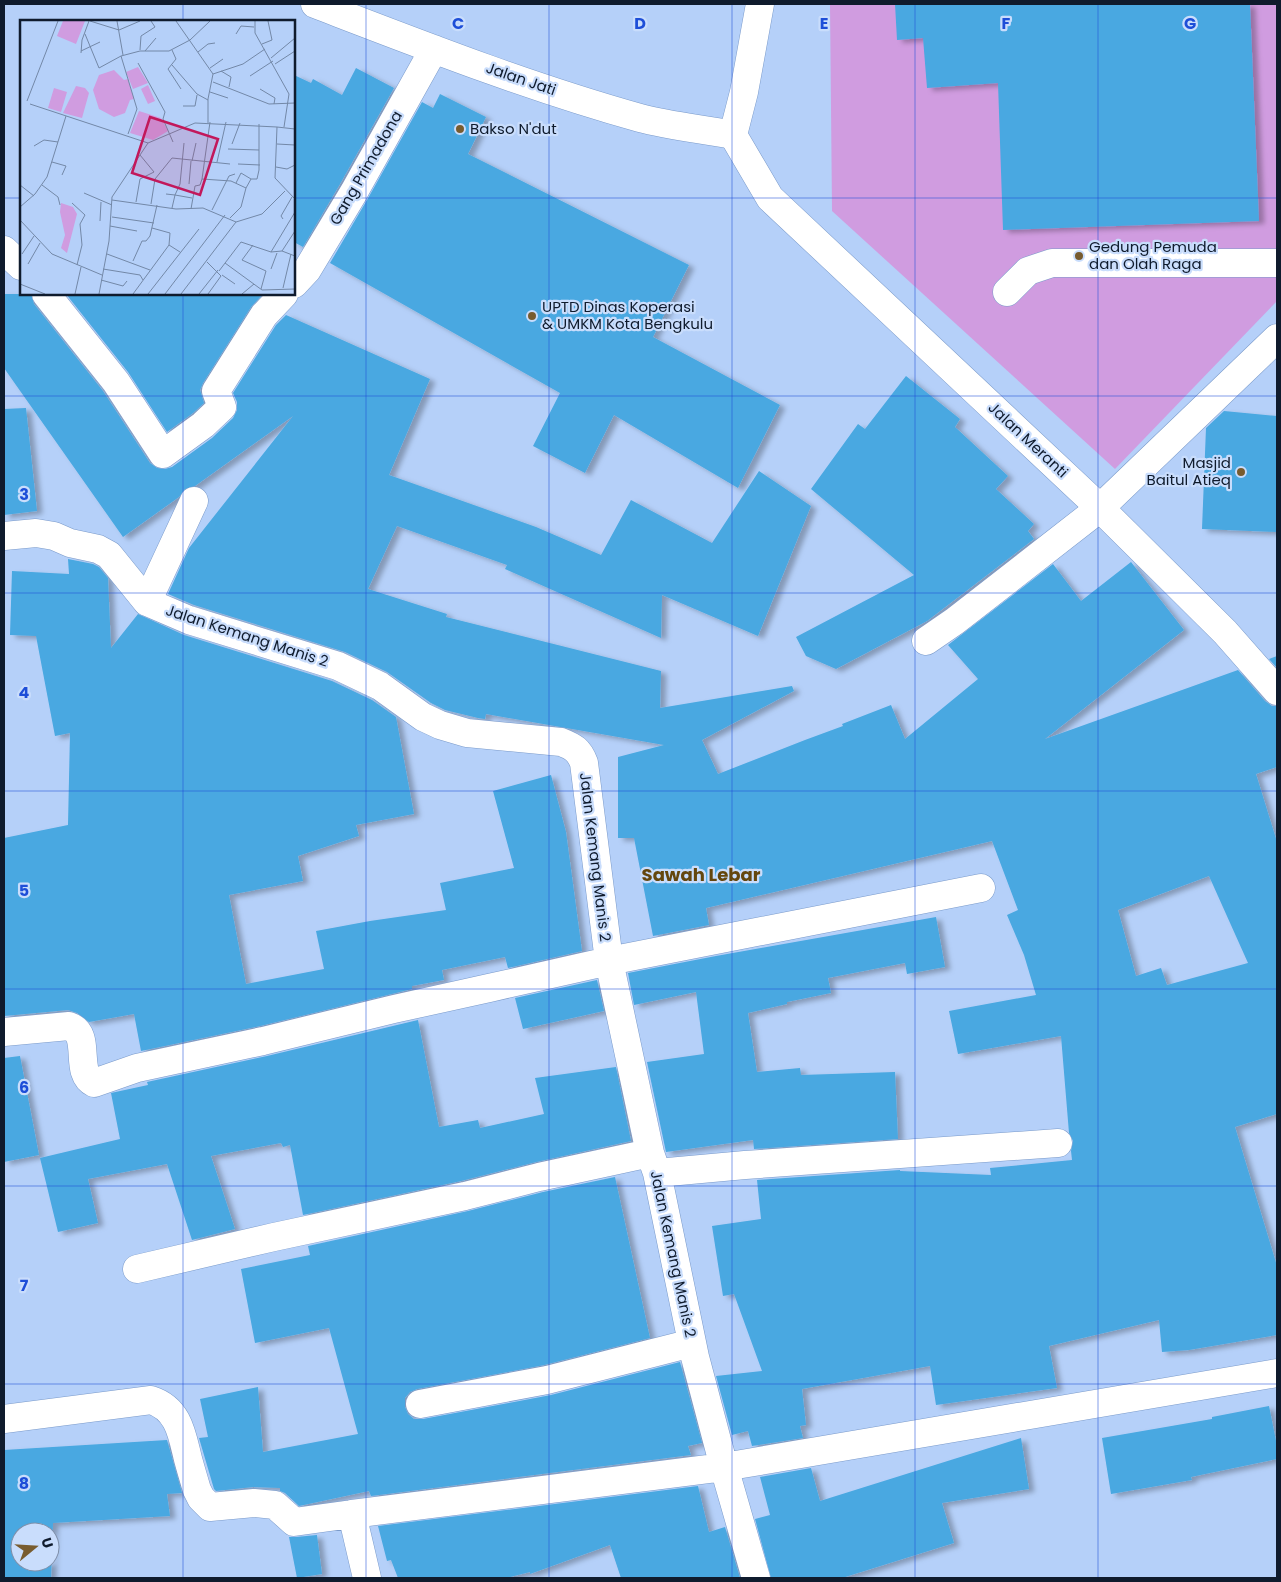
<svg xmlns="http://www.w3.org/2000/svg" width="1281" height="1582" font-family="Poppins,sans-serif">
  <defs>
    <filter id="shadow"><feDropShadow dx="5.5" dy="3" stdDeviation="2.5" flood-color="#0004"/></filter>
  </defs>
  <rect width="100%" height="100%" fill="#b5d0f9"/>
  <path fill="#d09ce0" d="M830 4H1277V301L1115 469 832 211Z"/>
  <path fill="#48a8e1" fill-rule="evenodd" filter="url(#shadow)" d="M895 4H1250L1259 221 1003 230 998 83 927 88 923 38 897 40Z
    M356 68 394 88 340 184 303 247 294 242V75L311 83 313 79 342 95Z
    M440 94 486 117 468 154 689 265 653 337 780 405 738 488 614 415 585 473 533 446 560 393 330 263 367 200 422 102 433 108Z
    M4 294H31L34 304 103 391 150 463 157 468 165 469 172 467 212 438 233 418 237 410V402L233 393 276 325 286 315 430 379 389 475 536 527 601 555 631 500 712 543 759 471 811 506 758 636 662 595 661 638 505 569 507 565 397 526 368 589 447 614 446 617 661 671 660 708 792 686 794 691 702 740 718 774 805 740 843 726 842 724 891 705 905 739 978 679 948 645 1053 564 1081 601 1131 562 1184 630 1045 739 1238 670 1265 701 1272 706H1277V767L1256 774 1277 842V1114L1235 1127 1277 1266V1335L1189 1350 1162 1352 1159 1320 1049 1346 1057 1388 936 1405 930 1366 802 1389 806 1425 800 1426 803 1438 752 1446 748 1431 732 1435 716 1376 762 1371 734 1294 723 1296 712 1226 761 1219 757 1180 900 1170V1171L991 1175 990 1168 1072 1160 1071 1151 1073 1141 1069 1133 1061 1036 958 1054 949 1011 1036 995 1024 955 1007 915 1018 910 992 841 706 908 709 925 653 936 634 838H618V757L664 745 486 714 485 719 478 718 445 710 431 703 387 672 345 652 194 605 168 594 189 548 293 416 195 486 185 489 179 497 123 537 4 368ZM1209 876 1248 963 1167 985 1161 968 1136 976 1118 910Z
    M66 294H263L251 307 203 383 200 390 204 403 193 413 167 432 128 372Z
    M906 376 960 419 955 427 1008 476 996 489 1034 524 1028 531 1034 539 927 621 836 669 806 656 796 637 914 575 811 489 858 424 865 429Z
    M26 408 37 511 4 515V409Z
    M1224 411 1277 416V532L1202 529 1206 428Z
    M68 559 93 564 99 567 108 578 111 648 138 614 184 635 332 681 372 700 396 717 414 814 356 825 359 836 298 856 303 881 229 895 246 984 324 969 316 931 370 921 446 910 440 883 514 868 493 791 551 775 566 832 582 951 508 968 505 957 442 970 444 980 412 986V989L260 1026 141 1051 134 1014 89 1022 77 1013 68 1010 4 1016V838L68 825 70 733 55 736 36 636 10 635 12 571 69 574Z
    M1277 656V668L1269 659Z
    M936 917 945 967 907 974 905 963 828 978 831 993 787 1002V1004L748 1013 757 1072 800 1068 801 1075 895 1072 898 1139 754 1149 753 1140 666 1152 647 1062 704 1054 696 992 634 1005 628 973 716 956Z
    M597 980 604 1011 523 1029 515 998Z
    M418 1020 439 1127 478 1120 480 1128 544 1114 535 1078 616 1067 631 1141 536 1162 461 1181 303 1215 290 1145 283 1147 281 1143 211 1156 235 1229 192 1240 167 1164 88 1179 98 1223 58 1232 40 1158 120 1139 111 1093 148 1085 147 1082 267 1056Z
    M20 1056 39 1155 4 1162V1058Z
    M615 1177 650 1338 544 1365 417 1389 410 1392 405 1398V1407L408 1414 414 1419H423L551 1395 680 1362 702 1443 688 1446 691 1455 371 1496 369 1491 299 1506 285 1493 280 1491V1488L253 1487 216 1491 214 1489 199 1438 208 1437 200 1399 258 1387 263 1452 358 1434 329 1328 255 1343 241 1269 310 1255 308 1246 468 1211 543 1192Z
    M1269 1406 1277 1446V1459L1191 1477 1192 1480 1111 1494 1102 1438 1212 1419V1417Z
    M1021 1438 1029 1489 942 1503 954 1543 842 1578H771L755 1519 770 1515 760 1477 811 1468 820 1501Z
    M167 1440 182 1493 167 1494 170 1516 53 1523 51 1578H4V1450ZM20 1532H50V1562H20Z
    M698 1486 709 1532 725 1527 740 1578H621L610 1545 530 1574V1572L506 1578H398L391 1560 387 1561 378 1526Z
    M317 1535 322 1574 297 1578 289 1537H296Z"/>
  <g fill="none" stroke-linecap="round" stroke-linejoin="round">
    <defs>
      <path id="minor" d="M315 4C422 45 529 87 640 118 670 126 702 129 733 135
        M4 250 21 266
        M294 284 307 270 354 192 434 49
        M1007 292 1028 271 1052 263H1277
        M46 294 116 382 163 454 203 425 222 407 216 391 264 315 284 294
        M4 536 36 533 54 536 70 543 98 549 109 555 147 602 189 620 338 666 380 686 423 717 440 725 467 733 561 742C574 747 579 750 584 763L609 961 650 1153 657 1173 695 1357 724 1467 756 1578
        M147 602 194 501
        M926 641 955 621 1100 508 1277 338
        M4 1032 69 1026C93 1034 73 1073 94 1083L137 1068 263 1041 394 1009 489 988 609 961 981 888
        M657 1173 745 1165 1058 1143
        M137 1269 274 1237 465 1196 539 1177 650 1153
        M420 1404 547 1380 692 1343
        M4 1419 151 1400C179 1409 182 1435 188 1459 191 1470 194 1480 197 1490L201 1498 210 1507 254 1503 275 1505 294 1522 352 1514
        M367 1578 352 1514 724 1467 1277 1373"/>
      <path id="major" d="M760 4 744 92 733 135 770 198 1100 508 1225 632 1277 691"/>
    </defs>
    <use href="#minor" stroke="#7a9aca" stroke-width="29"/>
    <use href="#major" stroke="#7a9aca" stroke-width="29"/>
    <use href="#minor" stroke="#fff" stroke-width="28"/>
    <use href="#major" stroke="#fff" stroke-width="28"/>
  </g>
  <path fill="none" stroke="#1d4ed8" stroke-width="1" stroke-opacity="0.55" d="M183 4V21M366 4V1578M549 4V1578M732 4V1578M915 4V1578M1098 4V1578M4 198H21M294 198H1277M183 294V1578M4 396H1277M4 593H1277M4 791H1277M4 989H1277M4 1186H1277M4 1384H1277"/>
  <g fill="#785c2f" stroke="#c9ddfc" stroke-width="2">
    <circle cx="460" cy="129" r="5"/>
    <circle cx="1079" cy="256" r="5"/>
    <circle cx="532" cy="316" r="5"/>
    <circle cx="1241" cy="472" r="5"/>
  </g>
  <g text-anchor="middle" stroke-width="4.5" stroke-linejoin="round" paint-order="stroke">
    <g font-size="15" fill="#0f1b2d" stroke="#c9ddfc">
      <text transform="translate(521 79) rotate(19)" y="5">Jalan Jati</text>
      <text transform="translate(366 168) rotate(-60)" y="5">Gang Primadona</text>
      <text transform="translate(1028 440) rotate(43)" y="5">Jalan Meranti</text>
      <text transform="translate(247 636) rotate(18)" y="5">Jalan Kemang Manis 2</text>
      <text transform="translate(595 857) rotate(83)" y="5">Jalan Kemang Manis 2</text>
      <text transform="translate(673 1254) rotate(78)" y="5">Jalan Kemang Manis 2</text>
    </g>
    <g font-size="15" fill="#0f1b2d" stroke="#c9ddfc" text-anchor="start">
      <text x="470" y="134">Bakso N'dut</text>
      <text x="1089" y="252">Gedung Pemuda<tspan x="1089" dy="17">dan Olah Raga</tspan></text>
      <text x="542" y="312">UPTD Dinas Koperasi<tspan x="542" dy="17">&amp; UMKM Kota Bengkulu</tspan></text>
      <text x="1231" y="468" text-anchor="end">Masjid<tspan x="1231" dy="17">Baitul Atieq</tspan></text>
    </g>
    <g font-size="18" font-weight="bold" fill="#64460d" stroke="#c9ddfc">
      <text x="701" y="881">Sawah Lebar</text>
    </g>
  </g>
  <g transform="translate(20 20)">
    <rect width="275" height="275" fill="#b5d0f9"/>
    <path d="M43 1H65L56 24 37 16ZM118 47 128 63 113 69 106 52ZM94 50 104 60 108 59 114 79 110 80 105 93 94 97 79 89 73 70 79 55ZM128 65 135 81 128 84 121 69ZM56 66 65 68 69 73 62 98 43 93ZM34 68 47 72 41 92 28 88ZM119 91 141 98 148 111 133 120 110 113ZM41 183 53 187 57 194 47 233 41 228 45 215 40 192Z" fill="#d09ce0"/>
    <path fill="none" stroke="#7388a7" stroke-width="1" d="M70 1 99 10 120 1M97 1 103 35M156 1 193 54 188 79V103M235 1V13L269 74 264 107M65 14 79 48 101 36M216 14 221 6 234 7M242 24 252 20 248 1M120 30 121 16 135 7 131 1M152 30 156 39 148 49 161 69M61 31 80 22M125 31 136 18M178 32 188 24 195 23M61 33 62 20 69 1M251 38 275 18M118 43 145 92 143 99 153 122M255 44 275 31M152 45 177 74 188 80M190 48 203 39M201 51 211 57 209 67M193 54 223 44 245 29M230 56 253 41M193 62 249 84 275 83M240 69 255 78 254 84M190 72 208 78M7 81 38 1M10 84 128 123 175 103 257 107 255 158 275 179M163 86H175L177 75M190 102 182 159 211 161 226 168 231 159H237L239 150V104M257 107 275 109M108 114 117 89 101 36 120 31H149L170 20 190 1M212 124 220 103M257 124 275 125M14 126 24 120 38 122M208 129 239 130M172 141 176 123M32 142 46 146 42 155M197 142 206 102M218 144 240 145M256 147 267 149 275 145M216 163 221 153 231 159M169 164 171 141M0 165 14 176M22 165 38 177 40 185M64 173 92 185M146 174 155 175 160 164 164 123M92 180 156 189 183 188 216 202M116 182 120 159 134 152 120 135M52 183 65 195 60 204 62 225 57 245M131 184 135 159 152 138 210 144M0 187 15 174 27 157 46 96M152 188 155 175 172 178M171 189 175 166 180 165 182 159M192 190 209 156 215 154M92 197 134 203M210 198 221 187 226 168M263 199 261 196 272 177M0 200 32 234 82 255M80 201 81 182M90 206 117 211M132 208 150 213 149 225M233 225 222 240 246 251 241 269M262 231 275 211M251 232 275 192M2 234 14 216M87 234 130 250M113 241 122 221H126L130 216 137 185M187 242 201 256 188 274M205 243 242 270 275 269M8 244 20 223M83 249 120 255 123 260M251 249 257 233M199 251 221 222 251 232 262 231 275 236M202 255 215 264M81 260 103 266 107 261M0 264 25 274M263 268 271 234M55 274 61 247M79 274 89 221 92 177 128 123M113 274 149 225 160 232M128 274 179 209M145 274 205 195M161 274 216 202 242 194 265 171M179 274 198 250M222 274 234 264"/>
    <path fill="#c2185b" fill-opacity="0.15" stroke="#c2185b" stroke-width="2.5" d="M130 97 198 119 180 175 112 153Z"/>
    <rect width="275" height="275" fill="none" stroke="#0f1b2d" stroke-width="2.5"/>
  </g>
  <g font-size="16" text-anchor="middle" font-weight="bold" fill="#1d4ed8" stroke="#c9ddfc" stroke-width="4.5" stroke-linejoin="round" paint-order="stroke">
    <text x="458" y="29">C</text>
    <text x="640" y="29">D</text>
    <text x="824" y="29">E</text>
    <text x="1006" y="29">F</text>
    <text x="1190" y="29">G</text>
    <text x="24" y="500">3</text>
    <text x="24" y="698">4</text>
    <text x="24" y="896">5</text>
    <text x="24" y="1093">6</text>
    <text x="24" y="1291">7</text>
    <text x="24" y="1489">8</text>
  </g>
  <rect width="1281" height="1582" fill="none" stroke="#0f1b2d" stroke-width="10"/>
  <g transform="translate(35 1547) rotate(72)"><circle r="24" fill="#c9ddfc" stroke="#7f8fa9"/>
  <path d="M0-4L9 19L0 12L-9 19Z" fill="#785c2f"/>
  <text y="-8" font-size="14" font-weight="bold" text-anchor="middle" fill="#0f1b2d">U</text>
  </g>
</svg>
